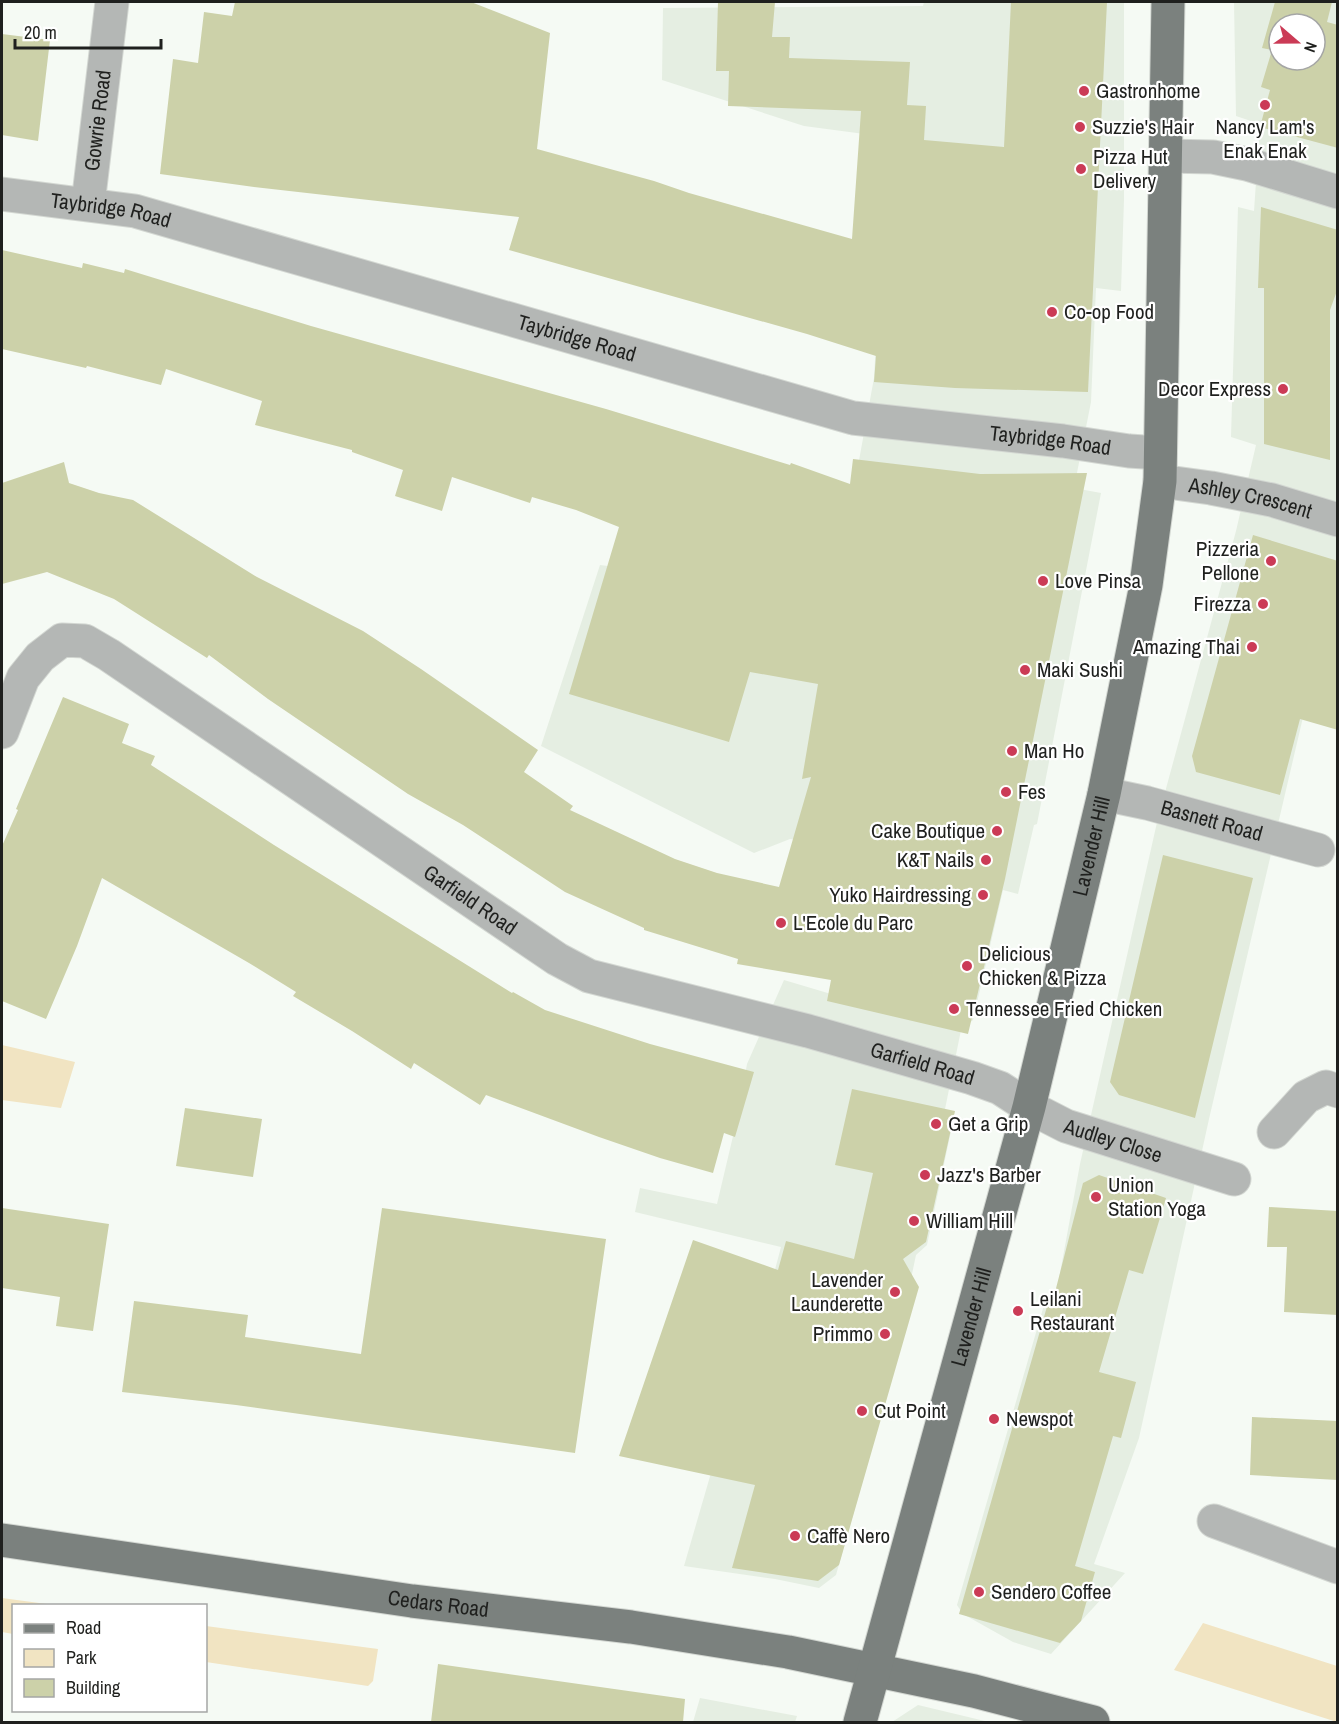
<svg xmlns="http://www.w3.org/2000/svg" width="1339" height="1724" font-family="'Archivo Narrow',sans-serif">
  <rect width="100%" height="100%" fill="#f5faf4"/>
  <path fill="#e5eee2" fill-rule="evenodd" d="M924 2H1124V200L1121 291 1096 288 1091 402 1074 488 1101 493 1037 824 1034 825 1018 894 1003 890 973 1020 961 1030 943 1119 951 1131 927 1245 916 1255 885 1402 836 1575 819 1588 775 1579 684 1566 731 1404 739 1405 781 1247 635 1212 640 1188 717 1204 738 1115 747 1064 784 980 831 994 876 850 790 839 754 853 541 746 600 565 821 593 858 466 874 378 887 137 804 126 662 80 663 8 923 6Z
    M1234 2H1337V572L1209 1119 1139 1438 1094 1564 1125 1573 1051 1654 1013 1642 963 1614 957 1605 1044 1305 1054 1306 1080 1164 1158 818 1236 531 1256 445 1231 437 1238 207 1254 211 1260 124 1236 116ZM1279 24H1315V60H1279Z
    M700 1698 797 1716 795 1722H693Z
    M918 1705 989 1722H892Z"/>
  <path fill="#f1e4c2" d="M2 1045 75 1062 61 1108 2 1100Z
    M2 1598 54 1605 14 1606 13 1634 2 1632Z
    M1203 1623 1337 1666V1722L1174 1670Z
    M206 1626 378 1649 373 1681 368 1686 206 1662Z"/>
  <path fill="#ccd1a9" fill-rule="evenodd" d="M235 2H471L550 33 537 149 654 181 689 193 852 239 861 111 728 106 729 71H716L718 2H775L772 37H790L789 58 910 62 907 105 926 106 924 140 1004 147 1011 2H1107L1088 392 955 388 874 382 876 356 807 334 509 250 519 217 254 187 160 174 173 59 198 63 204 12 232 16Z
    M1275 2H1332L1327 22 1338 25V148L1260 127 1270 90 1261 87 1272 50 1262 48ZM1279 24H1315V60H1279Z
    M2 34 50 40 38 141 2 135Z
    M1261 207 1338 230V288L1330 310V460L1264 444V288H1258Z
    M2 250 82 268 83 263 124 273 125 269 311 326 606 409 790 465 791 463 850 484 853 459 980 474 1087 473 1005 879 968 1034 827 1001 831 980 737 964 738 959 644 930V928L565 892 463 825 408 794 268 699 209 655 207 658 114 599 47 572 2 584V483L64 462 69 483 99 493 133 500 257 577 363 631 421 669 538 750 524 772 573 806 570 810 675 859 717 873 779 887 811 777 802 779 818 684 750 672 729 742 569 694 619 527 576 510 532 497 530 503 452 477 442 511 395 496 403 470 352 452V450L255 425 262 401 166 369 161 385 87 366 86 368 2 349Z
    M1253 535 1338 561V730L1300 719 1280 795 1196 772 1192 756Z
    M63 697 129 724 122 743 155 756 151 765 274 845 512 993 513 992 545 1010 650 1044 754 1072 735 1137 724 1133 713 1173 660 1158 599 1137 486 1095 480 1105 414 1063 411 1069 352 1031 293 996 296 992 249 963 102 878 77 946 46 1019 2 1001V846L18 810 16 809Z
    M1163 855 1253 878 1195 1118 1119 1095 1110 1082Z
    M852 1089 955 1111 926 1242 903 1259 919 1287 839 1565 818 1581 732 1568 755 1485 619 1456 693 1240 778 1270 786 1241 854 1259 873 1173 835 1165Z
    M185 1108 262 1119 253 1177 176 1166Z
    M1099 1175 1166 1198 1143 1274 1129 1270 1099 1372 1136 1382 1121 1438 1113 1436 1075 1566 1095 1572 1081 1621 1060 1643 959 1614 1048 1303 1052 1304 1083 1183Z
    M1269 1207 1338 1211V1315L1284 1312 1287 1247H1267Z
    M2 1208 109 1224 93 1331 56 1326 60 1297 2 1288Z
    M382 1208 606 1239 575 1453 236 1405 122 1392 134 1301 248 1315 245 1337 361 1354Z
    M1252 1417 1338 1421V1480L1250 1475Z
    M438 1664 685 1699 683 1722H431Z"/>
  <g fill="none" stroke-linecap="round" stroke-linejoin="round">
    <defs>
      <g id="minor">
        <path d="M1166 156 1213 157 1247 164 1338 192"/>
        <path id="s1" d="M2 194 135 211 853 418 1063 441 1129 451 1160 453"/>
        <path id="s2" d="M88 204 112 2"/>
        <path id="s3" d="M1160 481 1211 488 1272 500 1338 520"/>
        <path id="s4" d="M2 732 23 678 40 657 62 640 85 641 109 655 557 959 589 976 808 1031 972 1078 1000 1088 1029 1107 1066 1126 1234 1179"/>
        <path id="s5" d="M1104 794 1147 803 1318 850"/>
        <path d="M1274 1132 1306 1097 1326 1087 1338 1091"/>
        <path d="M1214 1521 1338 1567"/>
      </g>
      <g id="primary">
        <path id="s6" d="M2 1540 412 1601 631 1627 788 1652 974 1691 1093 1722"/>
        <path id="s7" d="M860 1722 1029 1107 1104 794 1146 585 1160 481 1168 2"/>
      </g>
    </defs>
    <use href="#minor" stroke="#d3d7d2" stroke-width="35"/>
    <use href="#primary" stroke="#d3d7d2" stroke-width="35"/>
    <use href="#minor" stroke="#b4b7b5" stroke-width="33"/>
    <use href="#primary" stroke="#7b817e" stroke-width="33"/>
  </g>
  <g fill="#cb3b56" stroke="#fff" stroke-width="2">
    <circle cx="1084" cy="91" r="6"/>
    <circle cx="1265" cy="105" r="6"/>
    <circle cx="1080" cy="127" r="6"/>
    <circle cx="1081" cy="169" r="6"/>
    <circle cx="1052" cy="312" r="6"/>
    <circle cx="1283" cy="389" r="6"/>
    <circle cx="1271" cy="561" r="6"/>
    <circle cx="1043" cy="581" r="6"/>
    <circle cx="1263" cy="604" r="6"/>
    <circle cx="1252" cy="647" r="6"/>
    <circle cx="1025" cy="670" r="6"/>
    <circle cx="1012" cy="751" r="6"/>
    <circle cx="1006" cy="792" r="6"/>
    <circle cx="997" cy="831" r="6"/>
    <circle cx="986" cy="860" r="6"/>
    <circle cx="983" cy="895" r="6"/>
    <circle cx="781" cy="923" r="6"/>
    <circle cx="967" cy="966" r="6"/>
    <circle cx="954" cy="1009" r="6"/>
    <circle cx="936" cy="1124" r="6"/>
    <circle cx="925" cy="1175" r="6"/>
    <circle cx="1096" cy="1197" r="6"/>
    <circle cx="914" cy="1221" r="6"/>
    <circle cx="895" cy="1292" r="6"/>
    <circle cx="1018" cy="1311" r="6"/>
    <circle cx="885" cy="1334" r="6"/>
    <circle cx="862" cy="1411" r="6"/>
    <circle cx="994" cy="1419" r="6"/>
    <circle cx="795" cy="1536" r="6"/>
    <circle cx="979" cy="1592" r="6"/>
  </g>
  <g text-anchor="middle" stroke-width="4.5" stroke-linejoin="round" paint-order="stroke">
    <g font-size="21" fill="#1f201e" stroke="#fff" text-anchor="start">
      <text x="1096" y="98">Gastronhome</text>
      <text x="1092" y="134">Suzzie's Hair</text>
      <text x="1265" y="134" text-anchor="middle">Nancy Lam's<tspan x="1265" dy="24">Enak Enak</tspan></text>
      <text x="1093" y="164">Pizza Hut<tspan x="1093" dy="24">Delivery</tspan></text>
      <text x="1064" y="319">Co-op Food</text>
      <text x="1271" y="396" text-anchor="end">Decor Express</text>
      <text x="1259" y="556" text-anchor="end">Pizzeria<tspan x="1259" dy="24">Pellone</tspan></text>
      <text x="1055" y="588">Love Pinsa</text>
      <text x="1251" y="611" text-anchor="end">Firezza</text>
      <text x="1240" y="654" text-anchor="end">Amazing Thai</text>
      <text x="1037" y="677">Maki Sushi</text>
      <text x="1024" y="758">Man Ho</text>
      <text x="1018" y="799">Fes</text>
      <text x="985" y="838" text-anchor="end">Cake Boutique</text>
      <text x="974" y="867" text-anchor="end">K&amp;T Nails</text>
      <text x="971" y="902" text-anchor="end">Yuko Hairdressing</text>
      <text x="793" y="930">L'Ecole du Parc</text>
      <text x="979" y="961">Delicious<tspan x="979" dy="24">Chicken &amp; Pizza</tspan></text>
      <text x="966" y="1016">Tennessee Fried Chicken</text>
      <text x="948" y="1131">Get a Grip</text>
      <text x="937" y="1182">Jazz's Barber</text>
      <text x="1108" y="1192">Union<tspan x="1108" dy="24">Station Yoga</tspan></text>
      <text x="926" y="1228">William Hill</text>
      <text x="883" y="1287" text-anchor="end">Lavender<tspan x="883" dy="24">Launderette</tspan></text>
      <text x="1030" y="1306">Leilani<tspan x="1030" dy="24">Restaurant</tspan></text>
      <text x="873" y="1341" text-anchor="end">Primmo</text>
      <text x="874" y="1418">Cut Point</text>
      <text x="1006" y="1426">Newspot</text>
      <text x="807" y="1543">Caffè Nero</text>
      <text x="991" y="1599">Sendero Coffee</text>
    </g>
    <g font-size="21" fill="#1f201e" stroke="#fff">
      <text dy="7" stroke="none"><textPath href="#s2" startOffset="84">Gowrie Road</textPath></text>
      <text dy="7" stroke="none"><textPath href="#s1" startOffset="110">Taybridge Road</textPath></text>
      <text dy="7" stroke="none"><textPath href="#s1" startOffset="594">Taybridge Road</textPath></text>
      <text dy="7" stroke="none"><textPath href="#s1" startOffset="1080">Taybridge Road</textPath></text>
      <text dy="7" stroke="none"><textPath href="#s3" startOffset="92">Ashley Crescent</textPath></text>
      <text dy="7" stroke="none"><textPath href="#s5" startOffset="111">Basnett Road</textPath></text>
      <text dy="7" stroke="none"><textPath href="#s7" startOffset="906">Lavender Hill</textPath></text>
      <text dy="7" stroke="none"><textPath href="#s4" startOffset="600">Garfield Road</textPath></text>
      <text dy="7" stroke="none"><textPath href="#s4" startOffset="1086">Garfield Road</textPath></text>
      <text dy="7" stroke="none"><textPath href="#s4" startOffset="1293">Audley Close</textPath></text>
      <text dy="7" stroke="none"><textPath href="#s7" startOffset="420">Lavender Hill</textPath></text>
      <text dy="7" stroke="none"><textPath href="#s6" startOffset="441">Cedars Road</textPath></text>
    </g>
  </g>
  <rect width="1339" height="1724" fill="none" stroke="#1f201e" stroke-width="6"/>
  <rect x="12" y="1604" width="195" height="108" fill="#ffffff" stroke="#a5a6a5" stroke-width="1.5"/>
  <rect x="24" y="1624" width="30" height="9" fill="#7b817e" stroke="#a5a6a5" stroke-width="1.5"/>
  <text x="66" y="1634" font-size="18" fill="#1f201e">Road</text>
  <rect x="24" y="1649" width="30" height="18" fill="#f1e4c2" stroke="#a5a6a5" stroke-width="1.5"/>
  <text x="66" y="1664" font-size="18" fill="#1f201e">Park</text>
  <rect x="24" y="1679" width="30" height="18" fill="#ccd1a9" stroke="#a5a6a5" stroke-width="1.5"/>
  <text x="66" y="1694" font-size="18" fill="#1f201e">Building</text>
  <g transform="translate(1297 42) rotate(110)"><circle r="28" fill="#ffffff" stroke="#a5a6a5" stroke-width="1.5"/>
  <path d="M0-4.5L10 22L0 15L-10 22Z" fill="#cb3b56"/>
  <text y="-9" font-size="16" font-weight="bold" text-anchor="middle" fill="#1f201e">N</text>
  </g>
  <path d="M15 39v9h146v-9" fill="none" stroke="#1f201e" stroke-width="3"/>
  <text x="24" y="39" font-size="18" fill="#1f201e" stroke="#ffffff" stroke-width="4.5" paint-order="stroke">20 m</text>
</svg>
